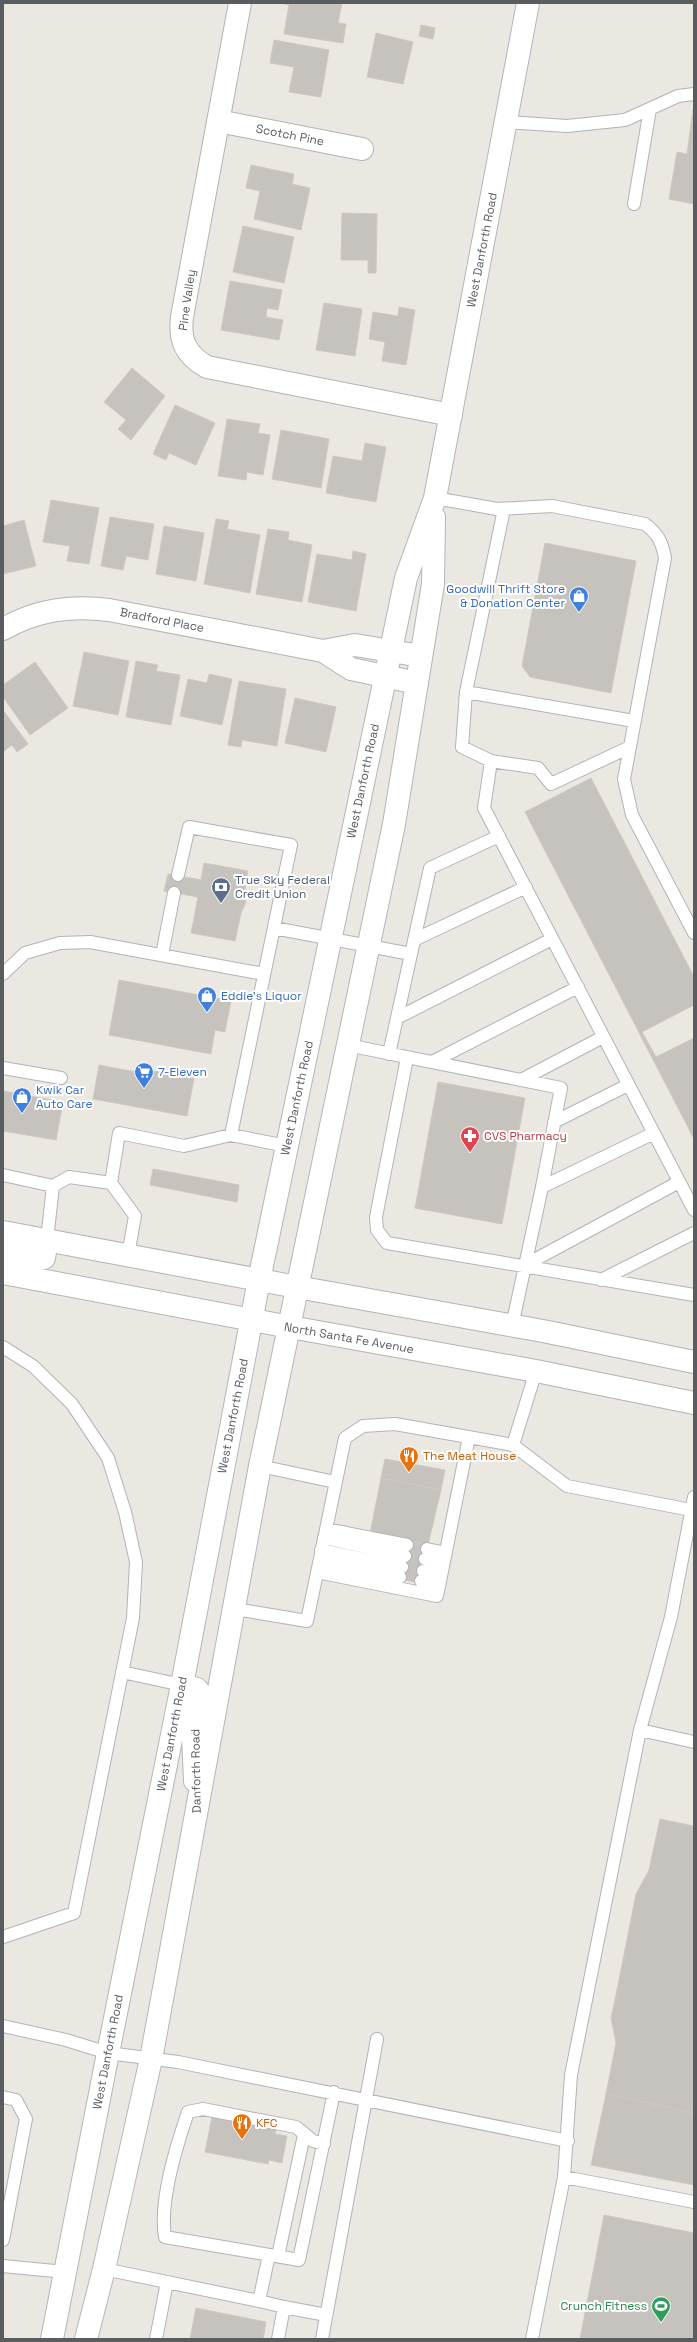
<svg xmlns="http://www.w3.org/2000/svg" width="697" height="2342" font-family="'Space Grotesk',sans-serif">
  <rect width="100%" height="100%" fill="#ebe8e1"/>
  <path fill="#c6c3be" stroke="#cfc9c0" d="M342 3 338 23 346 24 343 43 284 34 289 5 281 3Z
    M421 25 435 28 433 39 419 36Z
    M376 33 413 42 403 84 367 77Z
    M274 40 329 50 321 97 289 92 294 67 270 63Z
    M693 109H694V204L669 199 677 152 687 154Z
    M251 165 294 174 292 184 310 188 301 230 254 219 260 191 246 188Z
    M342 213 377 214 376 273H368V260H341Z
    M243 226 294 237 284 283 233 272Z
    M230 281 282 290 278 310 267 308 266 317 283 320 279 340 221 330Z
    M324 303 362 309 355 356 316 350Z
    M399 307 415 310 406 365 382 361 385 342 369 339 373 312 398 316Z
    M132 368 165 396 131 440 118 429 126 420 104 402Z
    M175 405 215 423 196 465 169 453 166 460 153 454Z
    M227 419 260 424 258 433 270 435 263 475 247 472 246 480 218 476Z
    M281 430 329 439 321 488 272 479Z
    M365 443 386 447 376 502 326 493 333 456 362 461Z
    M51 500 99 508 89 564 67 561 70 546 43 542Z
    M110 517 154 524 148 560 126 556 123 570 101 566Z
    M216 519 229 521 227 529 260 535 250 593 204 584Z
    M24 520 36 566 3 574V526Z
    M164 526 204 533 196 581 156 574Z
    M268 529 289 532 288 540 312 545 302 602 256 594Z
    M545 543 636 561 611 693 530 677 522 666Z
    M353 551 366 554 356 611 308 602 317 554 352 560Z
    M84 652 129 661 118 715 73 706Z
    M136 661 158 665 156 671 180 675 171 725 126 717Z
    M35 662 68 708 30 735 3 697V685Z
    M209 674 232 679 222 725 180 716 188 679 207 683Z
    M239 681 286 689 277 746 242 740 241 747 228 745Z
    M295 698 336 707 326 752 285 743Z
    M3 710 28 744 17 752 12 745 3 752Z
    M591 778 694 977V1005L642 1032 656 1057 694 1038V1139L525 812Z
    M204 863 248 871 244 895 246 902 241 913 235 941 191 933 198 897 164 891 168 874 201 880Z
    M119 980 231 1001 225 1032 215 1030 211 1054 109 1035Z
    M99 1065 141 1073 142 1069 194 1078 187 1116 93 1099Z
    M438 1082 525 1098 502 1224 415 1208Z
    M3 1091 63 1102 56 1140 3 1131Z
    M153 1169 239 1185 237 1202 150 1185Z
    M385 1459 445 1470 441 1490 381 1478Z
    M381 1478 441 1490 428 1545 370 1534Z
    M407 1541 428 1545 420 1583 400 1579Z
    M660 1819 694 1826V2113L606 2094 616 2043 611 2018 616 1995 636 1894 649 1870Z
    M606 2094 694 2113V2185L591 2165Z
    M212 2117 276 2130 275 2134 287 2136 282 2163 269 2160 268 2164 205 2152Z
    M604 2215 694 2233V2339H580Z
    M196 2308 266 2322 263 2339H190Z"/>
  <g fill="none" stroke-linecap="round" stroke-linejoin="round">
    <defs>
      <path id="service" d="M506 122 567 126 625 120 678 96 694 94
        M634 204 650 109
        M435 498 497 509 552 506 645 524C658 534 662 542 665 558L624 779 632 815 694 933
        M504 509 466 692 634 721
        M466 692 462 747 491 761
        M630 747 551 784 538 768 491 761 484 808 694 1210
        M178 875 189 827 291 845 231 1135 287 1146
        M274 928 411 954
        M414 940 526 887
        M162 955 174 893
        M3 974 25 953 60 943 90 942 264 974
        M397 1018 552 939
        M347 1045 561 1088 542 1187 512 1326
        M389 1054 430 868 499 836
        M407 1058 376 1217 377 1230 387 1243 694 1295
        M432 1062 578 987
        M3 1068 61 1078
        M521 1080 603 1037
        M554 1122 628 1085
        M3 1175 53 1186 47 1240
        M53 1186 69 1177 111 1183
        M542 1187 654 1133
        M128 1255 135 1216 111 1183 119 1133 184 1146 231 1135
        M525 1265 679 1182
        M601 1280 694 1233
        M3 1347 33 1366 72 1404 108 1458 125 1512 136 1562 133 1618 74 1913 3 1937
        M513 1445 536 1371
        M260 1466 335 1482
        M326 1529 407 1545
        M324 1538 405 1556
        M427 1549 446 1553
        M321 1550 402 1567
        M425 1559 443 1563
        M319 1562 400 1577
        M423 1571 441 1574
        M317 1572 437 1596 469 1437
        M421 1581 439 1585
        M235 1609 307 1621 345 1438 363 1426 395 1424 513 1445 567 1486 691 1510
        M122 1672 182 1685
        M640 1730 694 1742
        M3 2026 66 2040 108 2053 178 2062 568 2141
        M3 2097 16 2100 26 2119 3 2240
        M324 2144 313 2141 296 2127 203 2109 188 2112C176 2147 159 2201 165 2237L299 2260 334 2092
        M564 2177 694 2202
        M278 2256 304 2135
        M3 2266 65 2272
        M104 2269 259 2301 269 2255
        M259 2301 284 2307 278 2339
        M284 2307 326 2315
        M156 2339 167 2282
        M322 2339 377 2039
        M532 2339 564 2177 571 2075 640 1730 671 1617 694 1497"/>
      <path id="minor" d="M240 3 182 317C179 341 186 355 207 367L451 415
        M218 121 362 149
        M3 629C37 610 70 605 109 610L323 651 351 669 417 683
        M323 651 355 645 421 656"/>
      <path id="tertiary" d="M297 1287 543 1331 694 1362
        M290 1327 536 1371 694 1403"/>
      <path id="secondary" d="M3 1232 297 1287
        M3 1253 44 1258 47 1240
        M3 1273 290 1327
        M182 1685 197 1689 200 1693 193 1736 195 1781
        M52 2339 108 2053 182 1685 259 1280 406 578 435 498 528 3
        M86 2339 104 2269 151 2059 260 1466 394 824 433 584 434 517"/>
    </defs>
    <use href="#service" stroke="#b1b3b7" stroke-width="14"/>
    <use href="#minor" stroke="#b1b3b7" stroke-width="24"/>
    <use href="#tertiary" stroke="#b1b3b7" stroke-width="24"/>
    <use href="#secondary" stroke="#b2b6ba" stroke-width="24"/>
    <use href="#service" stroke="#fff" stroke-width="12"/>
    <use href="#minor" stroke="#fff" stroke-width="22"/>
    <use href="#tertiary" stroke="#fff" stroke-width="22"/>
    <use href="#secondary" stroke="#fff" stroke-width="22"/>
  </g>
  <defs>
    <symbol id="shop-pin" viewBox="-11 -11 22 30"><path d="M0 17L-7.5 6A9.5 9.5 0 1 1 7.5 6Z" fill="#3f7fe0" stroke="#fff"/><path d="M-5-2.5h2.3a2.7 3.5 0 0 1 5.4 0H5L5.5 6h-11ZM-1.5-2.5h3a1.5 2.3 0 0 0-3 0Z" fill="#fff"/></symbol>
    <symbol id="bank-pin" viewBox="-11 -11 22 30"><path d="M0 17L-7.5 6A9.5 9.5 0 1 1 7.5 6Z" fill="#5c6f8a" stroke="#fff"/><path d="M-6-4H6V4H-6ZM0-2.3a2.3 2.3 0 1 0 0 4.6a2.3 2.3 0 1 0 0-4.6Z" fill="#fff"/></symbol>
    <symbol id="supermarket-pin" viewBox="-11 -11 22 30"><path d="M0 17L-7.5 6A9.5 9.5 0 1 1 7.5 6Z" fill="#3f7fe0" stroke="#fff"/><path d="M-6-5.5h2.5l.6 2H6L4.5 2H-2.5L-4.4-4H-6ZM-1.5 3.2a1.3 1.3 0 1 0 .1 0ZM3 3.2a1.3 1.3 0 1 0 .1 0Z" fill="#fff"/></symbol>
    <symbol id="pharmacy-pin" viewBox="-11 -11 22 30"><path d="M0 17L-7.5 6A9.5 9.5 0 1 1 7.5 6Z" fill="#e0444e" stroke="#fff"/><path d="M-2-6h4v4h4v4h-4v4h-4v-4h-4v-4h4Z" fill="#fff"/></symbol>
    <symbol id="restaurant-pin" viewBox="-11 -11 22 30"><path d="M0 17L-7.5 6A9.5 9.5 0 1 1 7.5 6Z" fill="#e8710a" stroke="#fff"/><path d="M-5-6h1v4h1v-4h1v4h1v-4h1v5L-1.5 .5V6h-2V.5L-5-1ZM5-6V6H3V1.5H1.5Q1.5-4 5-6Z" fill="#fff"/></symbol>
    <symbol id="stadium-pin" viewBox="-11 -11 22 30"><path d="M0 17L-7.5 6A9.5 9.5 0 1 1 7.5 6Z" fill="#2e9e5b" stroke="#fff"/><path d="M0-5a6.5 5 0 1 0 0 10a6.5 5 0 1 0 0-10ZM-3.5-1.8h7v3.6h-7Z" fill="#fff"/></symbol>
  </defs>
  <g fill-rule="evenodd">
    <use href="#shop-pin" x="568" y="585" width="22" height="30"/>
    <use href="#bank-pin" x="210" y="876" width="22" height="30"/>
    <use href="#shop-pin" x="196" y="985" width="22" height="30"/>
    <use href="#supermarket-pin" x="133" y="1061" width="22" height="30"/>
    <use href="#shop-pin" x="11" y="1086" width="22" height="30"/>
    <use href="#pharmacy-pin" x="459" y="1125" width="22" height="30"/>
    <use href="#restaurant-pin" x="398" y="1445" width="22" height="30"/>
    <use href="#restaurant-pin" x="231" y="2112" width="22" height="30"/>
    <use href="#stadium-pin" x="650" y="2295" width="22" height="30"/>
  </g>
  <g text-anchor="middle" stroke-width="4" stroke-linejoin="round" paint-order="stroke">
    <g font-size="12" fill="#595d60" stroke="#fff">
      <text transform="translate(290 135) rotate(11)" y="4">Scotch Pine</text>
      <text transform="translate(482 250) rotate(-79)" y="4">West Danforth Road</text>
      <text transform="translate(187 300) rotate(-82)" y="4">Pine Valley</text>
      <text transform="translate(162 620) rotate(11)" y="4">Bradford Place</text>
      <text transform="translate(363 781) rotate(-78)" y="4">West Danforth Road</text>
      <text transform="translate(297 1098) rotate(-78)" y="4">West Danforth Road</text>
      <text transform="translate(349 1338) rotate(10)" y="4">North Santa Fe Avenue</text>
      <text transform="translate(233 1416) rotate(-79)" y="4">West Danforth Road</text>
      <text transform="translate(172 1734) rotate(-79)" y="4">West Danforth Road</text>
      <text transform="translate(196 1771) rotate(-91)" y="4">Danforth Road</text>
      <text transform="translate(108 2052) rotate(-79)" y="4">West Danforth Road</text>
    </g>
    <g font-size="12" fill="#366cbe" stroke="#fff" text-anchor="start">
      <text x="565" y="593" text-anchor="end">Goodwill Thrift Store<tspan x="565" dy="14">&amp; Donation Center</tspan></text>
      <text x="221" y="1000">Eddie's Liquor</text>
      <text x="158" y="1076">7-Eleven</text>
      <text x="36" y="1094">Kwik Car<tspan x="36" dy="14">Auto Care</tspan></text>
    </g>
    <g font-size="12" fill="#4e5e75" stroke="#fff" text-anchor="start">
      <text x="235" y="884">True Sky Federal<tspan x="235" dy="14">Credit Union</tspan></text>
    </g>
    <g font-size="12" fill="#be3a42" stroke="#fff" text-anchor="start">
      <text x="484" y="1140">CVS Pharmacy</text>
    </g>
    <g font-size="12" fill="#c56008" stroke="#fff" text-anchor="start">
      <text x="423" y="1460">The Meat House</text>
      <text x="256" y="2127">KFC</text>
    </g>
    <g font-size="12" fill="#27864d" stroke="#fff" text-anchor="end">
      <text x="647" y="2310">Crunch Fitness</text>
    </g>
  </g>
  <rect width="697" height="2342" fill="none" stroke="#595d60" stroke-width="8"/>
</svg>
